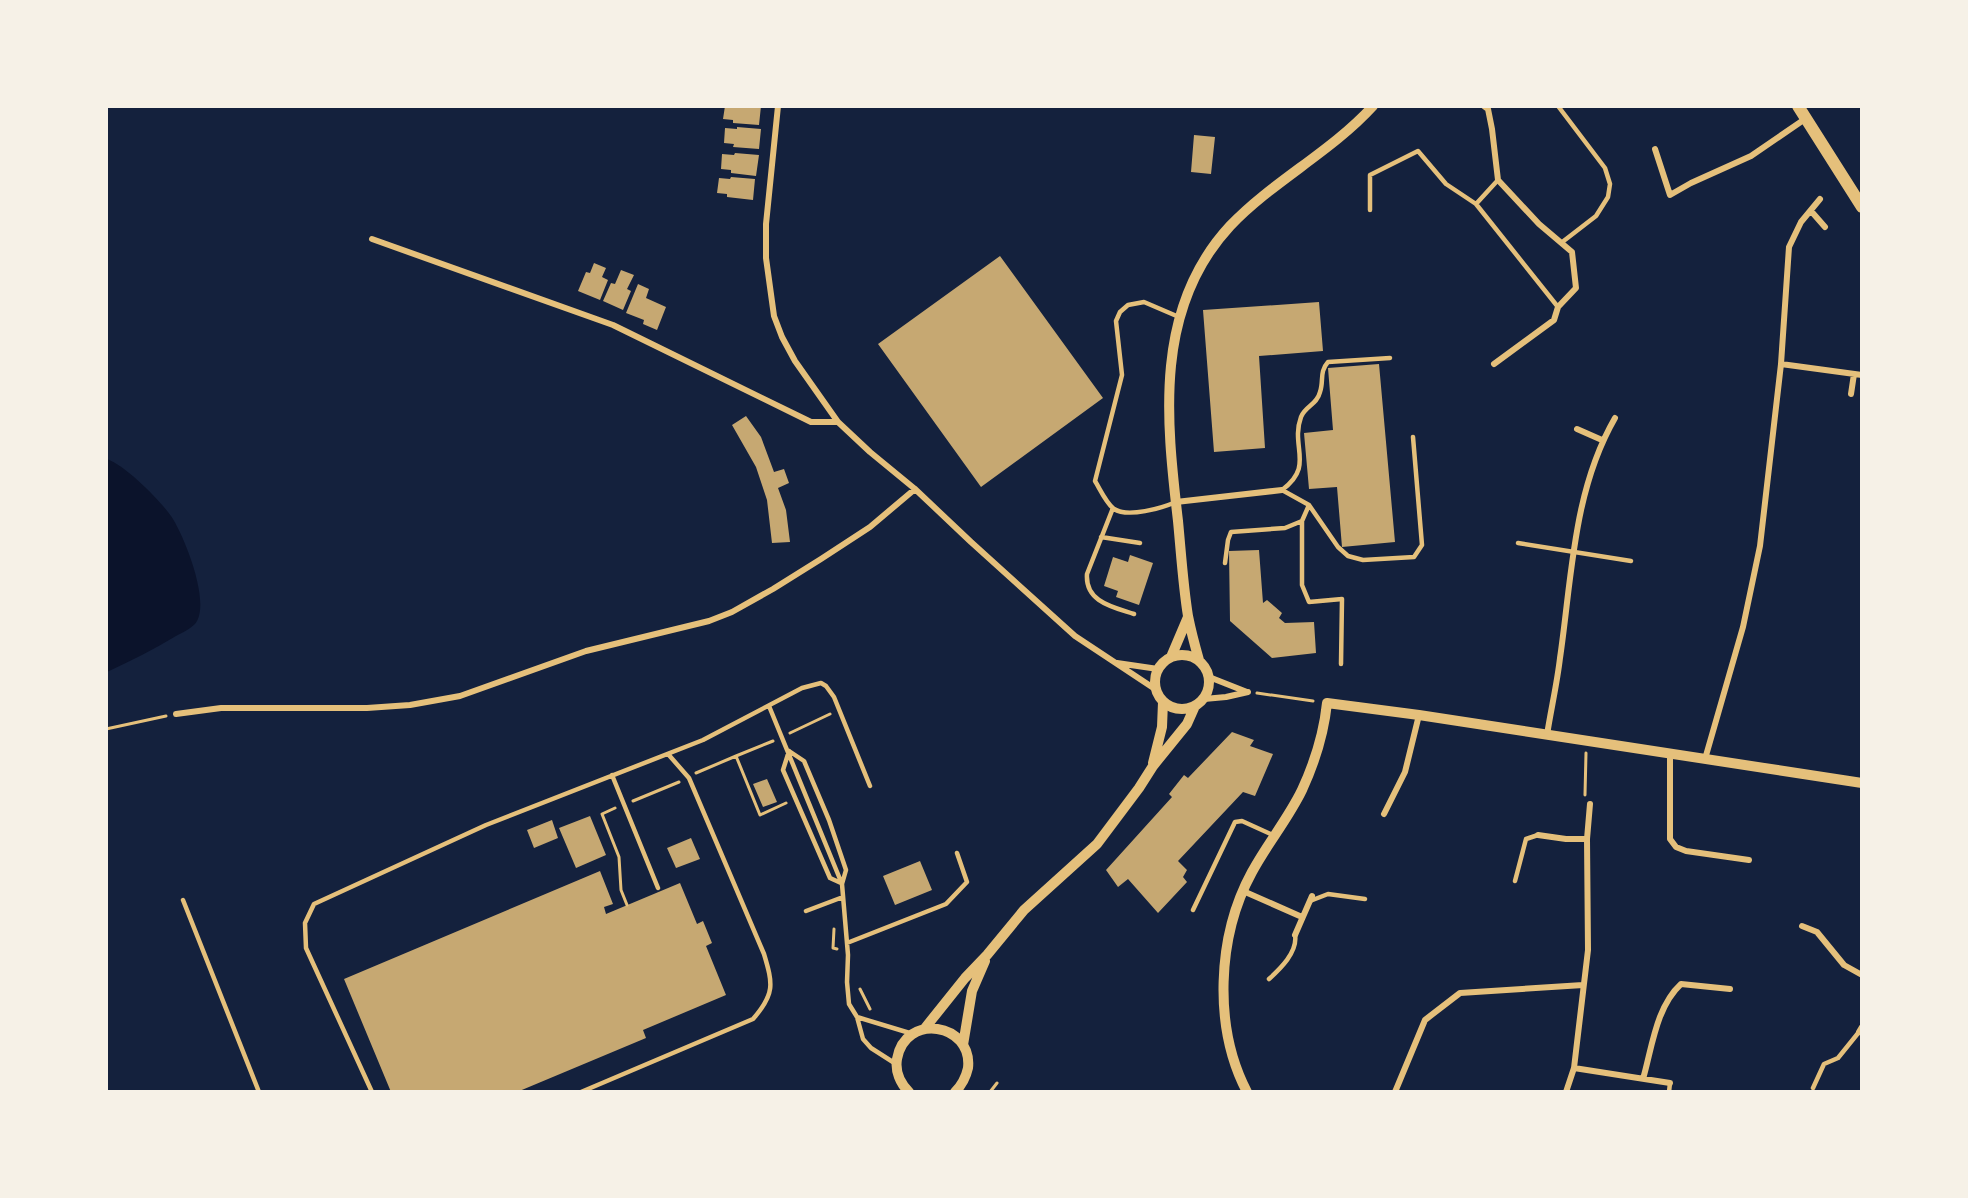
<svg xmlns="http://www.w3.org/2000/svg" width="1968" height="1198" font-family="Lato,sans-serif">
  <rect width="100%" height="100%" fill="#14213d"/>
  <path fill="#0b132b" d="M107 459C126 466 159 499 171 516 184 535 212 604 195 624 190 629 182 633 176 636 153 650 130 661 107 672Z"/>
  <path fill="#c6a872" d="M725 106H761L759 125 733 123V120L723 119Z
    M737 127 761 129 759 149 733 147 734 144 724 143 725 128 737 129Z
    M1194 135 1215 137 1211 174 1191 172Z
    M735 153 759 155 756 176 731 173V170L721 169 722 154 734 155Z
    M731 177 755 179 753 200 727 197V194L717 193 719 178 730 179Z
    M1000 256 1103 398 981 487 878 344Z
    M594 263 606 268 602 277 608 280 600 300 578 291 586 272 590 273Z
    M621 270 634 275 627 289 631 291 623 310 603 301 611 283 615 284Z
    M638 284 649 289 646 298 666 307 657 330 643 324 644 320 626 313Z
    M1319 302 1323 351 1259 356 1265 448 1214 452 1203 310Z
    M1379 364 1395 542 1342 547 1337 487 1309 489 1304 433 1333 430 1328 368Z
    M746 416 761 437 774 472 784 469 789 483 778 488 786 510 790 542 772 543 767 500 756 467 732 425Z
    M1259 550 1263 603 1267 600 1282 613 1279 618 1285 623 1314 622 1316 653 1272 658 1230 621 1229 551Z
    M1130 555 1153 563 1139 605 1116 597 1118 591 1104 586 1113 557 1128 562Z
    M1232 732 1254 740 1250 746 1273 754 1255 796 1243 792 1178 861 1187 870 1183 877 1187 882 1158 913 1128 879 1118 887 1106 870 1172 797 1169 794 1184 775 1188 778Z
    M767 779 777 802 763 807 753 784Z
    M590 816 606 855 576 868 559 828Z
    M552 820 558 838 534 848 527 830Z
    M691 838 700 859 676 868 667 848Z
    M920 861 932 890 895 905 883 876Z
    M600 871 613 904 604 907 606 914 680 883 697 924 703 921 712 943 706 946 726 995 643 1030 646 1038 517 1092H391L344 979Z"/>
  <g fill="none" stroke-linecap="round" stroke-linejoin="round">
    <path stroke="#e5c07b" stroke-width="3" d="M1257 693 1313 701
      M106 729 166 716
      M790 733 830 714
      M736 756 773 741
      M696 773 736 756 760 815 786 803
      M1585 795 1586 753
      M633 801 679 782
      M615 808 602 814 619 857 621 890 627 905
      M834 929 833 948 837 949
      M860 989 870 1009
      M990 1092 997 1083"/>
    <path stroke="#e5c07b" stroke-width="4.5" d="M1558 106 1605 168 1610 184 1608 197 1596 216 1561 243
      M1498 180 1476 204 1558 307
      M1370 210V175L1418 151 1446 184 1476 204
      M1390 358 1328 362C1319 372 1324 381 1320 392 1317 405 1305 406 1301 417 1290 447 1315 466 1282 490L1309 505 1338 547 1348 556 1363 560 1414 557 1422 545 1413 437
      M1176 502C1162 508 1128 518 1114 509 1106 503 1100 489 1095 481L1122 375 1116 321 1120 312 1128 305 1144 302 1179 317
      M1309 505 1302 521V585L1309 602 1342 599 1341 664
      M1113 508 1087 574C1085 602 1113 607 1134 614
      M1101 537 1140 543
      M1518 543 1631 561
      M1225 563 1228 540 1231 532 1285 528 1302 521
      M769 706 842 884 848 955 847 982 849 1004 857 1017 863 1039 871 1048 896 1064
      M789 751 783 770 830 878 841 883
      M789 751 804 761 829 820 846 870 842 884
      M612 775 658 888
      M1515 881 1526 839 1538 835
      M183 900 259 1092
      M1310 901 1328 894 1365 899
      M1193 910 1235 822 1242 821 1275 836
      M806 911 843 897
      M847 943 946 904 967 882 957 853
      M1269 979C1280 969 1298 952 1295 935
      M857 1017 913 1034
      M1813 1088 1824 1064 1838 1058 1859 1032
      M372 1092 306 948 305 923 314 904 486 825 703 740 802 688 821 683 826 686 834 697 870 786
      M581 1092 753 1019C775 994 773 984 764 954L689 778 668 754
      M1669 1092 1670 1083"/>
    <path stroke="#e5c07b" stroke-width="6" d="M778 106 766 224V258L774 316 782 337 795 361 838 422 870 452 915 489 971 542 1075 636 1155 689
      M1484 106 1488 109 1492 129 1498 180 1539 224 1572 252 1576 288 1558 307 1554 320 1494 364
      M1655 149 1670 195 1691 183 1751 156 1805 119
      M1811 211 1825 227
      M372 239 613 325 811 422H838
      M1781 364 1862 375
      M1851 394 1854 374
      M1577 429 1602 440
      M1176 502 1282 490
      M1117 663 1158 669
      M1209 677 1247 692
      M1204 699 1226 697 1248 692
      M176 714 221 708H367L410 705 460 696 586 651 709 621 732 612 773 589 821 559 870 527 915 489
      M1547 735C1551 709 1557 684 1560 658 1572 576 1573 491 1615 418
      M1670 755V839L1676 847 1686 851 1749 860
      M1705 759 1743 627 1760 546 1781 364 1789 247 1801 222 1820 199
      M1384 814 1405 772 1419 715
      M1538 835 1566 839H1587
      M1243 891 1302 917
      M1802 926 1817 932 1844 965 1862 975
      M1295 935 1312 896
      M1859 1032 1862 1027
      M1574 1068 1670 1083
      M1643 1079C1652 1048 1656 1007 1681 984L1730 989
      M1395 1092 1425 1020 1460 993 1583 985
      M1566 1092 1574 1068 1588 950 1587 839 1590 804"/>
    <path stroke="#e5c07b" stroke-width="10" d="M1155 682a27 27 0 1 1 54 0a27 27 0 1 1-54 0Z
      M1171 657 1188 617
      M1199 660C1195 646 1191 631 1188 616 1183 585 1181 552 1178 521 1166 418 1154 308 1230 226 1273 181 1331 152 1373 106
      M1153 763 1162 727 1163 702
      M925 1028 965 978 987 955 1024 910 1097 844 1139 788 1153 766 1187 724 1195 706
      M963 1045 972 991 985 961
      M909 1092C900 1083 895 1071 897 1059 905 1012 973 1023 968 1068 966 1077 962 1085 955 1092
      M1247 1092C1213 1027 1217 936 1252 872 1267 844 1288 819 1302 790 1314 764 1324 732 1327 703L1419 715 1862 783"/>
    <path stroke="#e5c07b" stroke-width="12" d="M1798 106 1862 207"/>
  </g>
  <rect width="1968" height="1198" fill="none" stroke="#f6f1e7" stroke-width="216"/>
</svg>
